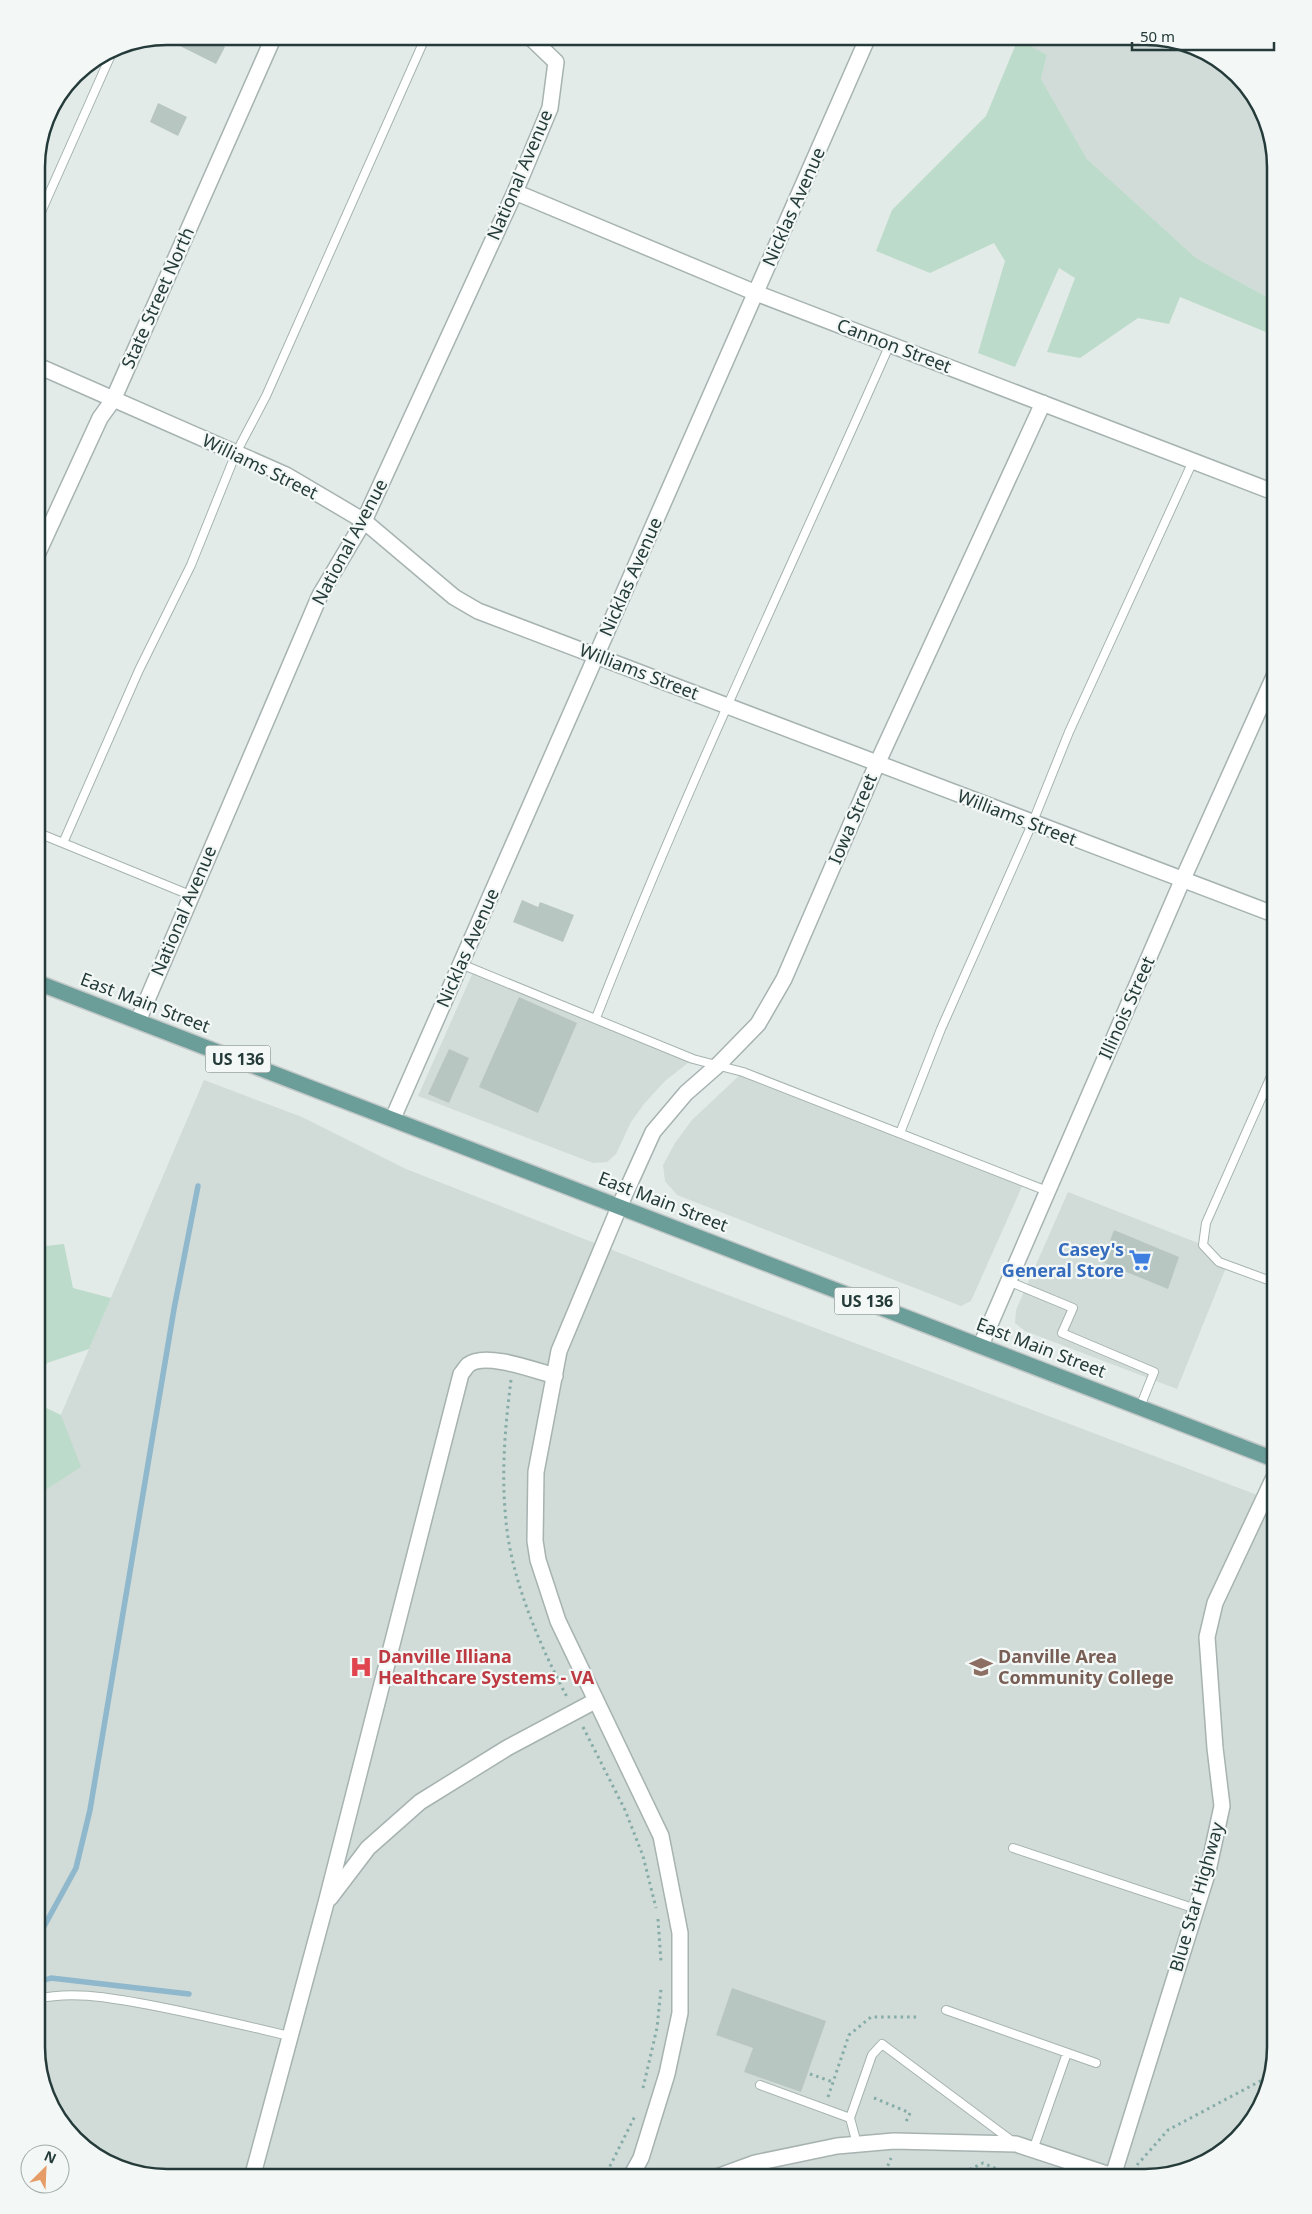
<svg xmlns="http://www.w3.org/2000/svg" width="1312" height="2214" font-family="'Noto Sans',sans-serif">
  <rect width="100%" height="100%" fill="#e3ebe9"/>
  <path fill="#d1dbd8" d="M1012 37H1154L1218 58 1262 110 1276 167V302L1196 258 1087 159 1041 79 1047 55Z
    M474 970 693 1059 665 1081 644 1104 631 1122 616 1154 607 1162 593 1163 418 1096Z
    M743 1072 1024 1182 971 1301 961 1306 677 1195 665 1181 663 1165 675 1143 692 1120Z
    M204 1080 302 1117 406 1169 704 1286 1276 1502V2047L1254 2119 1202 2164 1145 2178 159 2177 94 2156 50 2104 36 2047V1473Z
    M1068 1192 1203 1245 1227 1265 1177 1389 1025 1331 1015 1323 1016 1310Z"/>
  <path fill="#bddbca" d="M1018 39 1047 55 1041 79 1087 159 1196 258 1276 302V336L1180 297 1169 324 1138 318 1080 358 1047 352 1075 278 1059 268 1015 367 978 353 1005 261 994 243 930 273 876 251 892 210 986 116Z
    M64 1244 73 1288 111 1298 89 1349 47 1363 36 1388V1247Z
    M36 1403 61 1415 81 1467 39 1494 40 1555 36 1556Z"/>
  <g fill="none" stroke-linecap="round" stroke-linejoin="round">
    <path stroke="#8fb8cc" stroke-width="5.5" d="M36 1941 76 1868 90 1810 174 1309 198 1186
      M36 1983 51 1978 189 1994"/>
  </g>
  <path fill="#b8c6c2" d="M183 36H205L225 47 216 64 178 45Z
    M158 103 187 117 178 136 150 122Z
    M522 900 538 907 540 902 574 915 563 942 513 922Z
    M519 997 577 1023 538 1113 479 1087Z
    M449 1049 469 1058 449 1103 428 1094Z
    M1114 1230 1179 1257 1168 1289 1102 1262Z
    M732 1988 826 2021 801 2092 744 2072 753 2048 716 2035Z"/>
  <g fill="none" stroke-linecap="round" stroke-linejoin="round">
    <defs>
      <path id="service" d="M37 221 114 48
        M36 832 190 895
        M63 843 139 670 191 565 236 453 266 396 426 36
        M461 964 693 1059 743 1072 1047 1191
        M596 1018C685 789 791 568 890 344
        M900 1133 941 1029 1032 824 1069 732 1193 461
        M1008 1281 1073 1308 1062 1333 1154 1372 1140 1407
        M1276 1283 1219 1262 1203 1245 1206 1223 1276 1065
        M1013 1848 1196 1909
        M36 1999C71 1991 105 1997 139 2003 189 2012 239 2024 289 2036
        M946 2010 1096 2063
        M760 2085 850 2118
        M857 2144 850 2118 872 2055 882 2044 1012 2141
        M1033 2150 1067 2053"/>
      <path id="minor" d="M515 192 756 293 1276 493
        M36 365 286 475 364 521 454 597 478 611 1276 915
        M36 557 100 418 113 400 274 36
        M138 1021 320 595 364 521 515 192 550 108 556 62 529 36
        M393 1118 868 37
        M981 1345 1182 881 1276 672
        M330 1898 368 1848 420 1802 507 1748 595 1701
        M252 2178 326 1903 461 1374C463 1372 466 1367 468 1365 485 1351 536 1371 555 1376
        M630 2178 641 2158 667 2074 680 2013V1933L661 1836 558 1621 538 1560 535 1541 536 1472 559 1351 620 1205 653 1132 686 1093 718 1065 758 1024 784 979 877 764 1043 403
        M714 2178 755 2163 837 2146 894 2141 1016 2144 1113 2176 1208 1871 1222 1806 1215 1748 1207 1637 1215 1603 1276 1473"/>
      <path id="primary" d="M36 982 1276 1460"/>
    </defs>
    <use href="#service" stroke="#a6b3b1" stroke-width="10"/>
    <use href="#minor" stroke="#a6b3b1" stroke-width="18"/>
    <use href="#primary" stroke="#c2c8c8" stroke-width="18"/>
    <path stroke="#86aca7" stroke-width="3" stroke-dasharray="2.5 4" stroke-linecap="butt" d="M511 1380C505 1427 501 1474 506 1521 511 1579 540 1646 567 1697
      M583 1727 625 1810 643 1856 656 1908
      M658 1919 661 1962
      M810 2074 833 2082
      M643 2088 657 2028 661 1989
      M828 2097 849 2035 871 2017H917
      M874 2098 910 2113 905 2124
      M1137 2165 1168 2130 1266 2078
      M604 2178 635 2116
      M883 2178 891 2158
      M952 2178 983 2163 1017 2178
      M994 2178 997 2169"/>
    <use href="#service" stroke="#fff" stroke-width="8"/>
    <use href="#minor" stroke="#fff" stroke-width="15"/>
    <use href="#primary" stroke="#6b9d99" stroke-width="15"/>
    <path stroke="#5f7774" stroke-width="4" stroke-dasharray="10 5" stroke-linecap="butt" d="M1210 56 1232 74"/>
  </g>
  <defs>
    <symbol id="supermarket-bare" viewBox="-9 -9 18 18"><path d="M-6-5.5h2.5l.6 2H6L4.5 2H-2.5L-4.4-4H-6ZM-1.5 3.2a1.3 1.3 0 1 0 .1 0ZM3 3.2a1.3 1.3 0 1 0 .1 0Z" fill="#3f7fe0" stroke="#f3f8f6" stroke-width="2.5" paint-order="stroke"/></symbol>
    <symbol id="hospital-bare" viewBox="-9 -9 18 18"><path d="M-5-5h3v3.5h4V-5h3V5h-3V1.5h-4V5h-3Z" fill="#e0444e" stroke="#f3f8f6" stroke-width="2.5" paint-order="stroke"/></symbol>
    <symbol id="university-bare" viewBox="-9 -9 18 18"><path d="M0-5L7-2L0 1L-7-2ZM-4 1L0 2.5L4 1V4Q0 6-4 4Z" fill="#8d6e63" stroke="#f3f8f6" stroke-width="2.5" paint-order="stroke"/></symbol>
  </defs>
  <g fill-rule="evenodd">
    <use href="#supermarket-bare" x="1124" y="1244" width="32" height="32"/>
    <use href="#hospital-bare" x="345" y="1651" width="32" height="32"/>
    <use href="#university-bare" x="965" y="1651" width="32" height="32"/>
  </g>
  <g text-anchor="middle" stroke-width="4.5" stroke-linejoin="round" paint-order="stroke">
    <g fill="#f3f8f6" stroke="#627472" stroke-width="1">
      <rect x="205.5" y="1045.5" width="65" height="27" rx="4"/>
      <rect x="834.5" y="1287.5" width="65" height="27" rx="4"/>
    </g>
    <g font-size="16" font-weight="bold" fill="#243b39">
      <text x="238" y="1065">US 136</text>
      <text x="867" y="1307">US 136</text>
    </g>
    <g font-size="18" fill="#243b39" stroke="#f3f8f6">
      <text transform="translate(520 175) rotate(-67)" y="6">National Avenue</text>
      <text transform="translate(794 207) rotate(-66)" y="6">Nicklas Avenue</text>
      <text transform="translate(158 298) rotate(-66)" y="6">State Street North</text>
      <text transform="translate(894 346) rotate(21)" y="6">Cannon Street</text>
      <text transform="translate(260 467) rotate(26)" y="6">Williams Street</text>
      <text transform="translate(350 542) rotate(-62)" y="6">National Avenue</text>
      <text transform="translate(631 577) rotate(-66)" y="6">Nicklas Avenue</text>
      <text transform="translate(639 672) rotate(21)" y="6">Williams Street</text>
      <text transform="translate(1017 818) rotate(21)" y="6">Williams Street</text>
      <text transform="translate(853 819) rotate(-67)" y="6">Iowa Street</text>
      <text transform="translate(184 911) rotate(-67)" y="6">National Avenue</text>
      <text transform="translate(468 948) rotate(-66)" y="6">Nicklas Avenue</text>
      <text transform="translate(145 1003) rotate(21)" y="6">East Main Street</text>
      <text transform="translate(1127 1008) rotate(-66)" y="6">Illinois Street</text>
      <text transform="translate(663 1202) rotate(21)" y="6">East Main Street</text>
      <text transform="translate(1041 1348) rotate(21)" y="6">East Main Street</text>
      <text transform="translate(1197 1897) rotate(-74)" y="6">Blue Star Highway</text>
    </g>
    <g font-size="18" font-weight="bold" fill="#366cbe" stroke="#f3f8f6" text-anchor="end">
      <text x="1124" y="1256">Casey's<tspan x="1124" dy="21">General Store</tspan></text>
    </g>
    <g font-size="18" font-weight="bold" fill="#be3a42" stroke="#f3f8f6" text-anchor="start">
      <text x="378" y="1663">Danville Illiana<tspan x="378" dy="21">Healthcare Systems - VA</tspan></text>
    </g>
    <g font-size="18" font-weight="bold" fill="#785e54" stroke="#f3f8f6" text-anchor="start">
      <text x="998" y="1663">Danville Area<tspan x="998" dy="21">Community College</tspan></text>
    </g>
  </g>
  <path d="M0 0H1312V2214H0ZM167 45H1145A122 122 0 0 1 1267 167V2047A122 122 0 0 1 1145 2169H167A122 122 0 0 1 45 2047V167A122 122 0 0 1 167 45Z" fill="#f3f8f6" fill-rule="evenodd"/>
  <path fill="none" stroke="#243b39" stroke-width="2.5" d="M167 45H1145A122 122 0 0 1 1267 167V2047A122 122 0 0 1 1145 2169H167A122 122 0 0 1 45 2047V167A122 122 0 0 1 167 45Z"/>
  <g transform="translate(45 2169) rotate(24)"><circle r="24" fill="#f3f8f6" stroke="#a0acaa"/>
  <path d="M0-4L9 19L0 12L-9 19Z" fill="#e69c66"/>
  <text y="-8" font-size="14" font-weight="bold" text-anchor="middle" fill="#243b39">N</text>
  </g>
  <path d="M1132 42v8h142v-8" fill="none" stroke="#243b39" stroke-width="2.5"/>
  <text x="1140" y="42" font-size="15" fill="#243b39" stroke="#f3f8f6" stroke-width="4" paint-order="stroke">50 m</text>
</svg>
